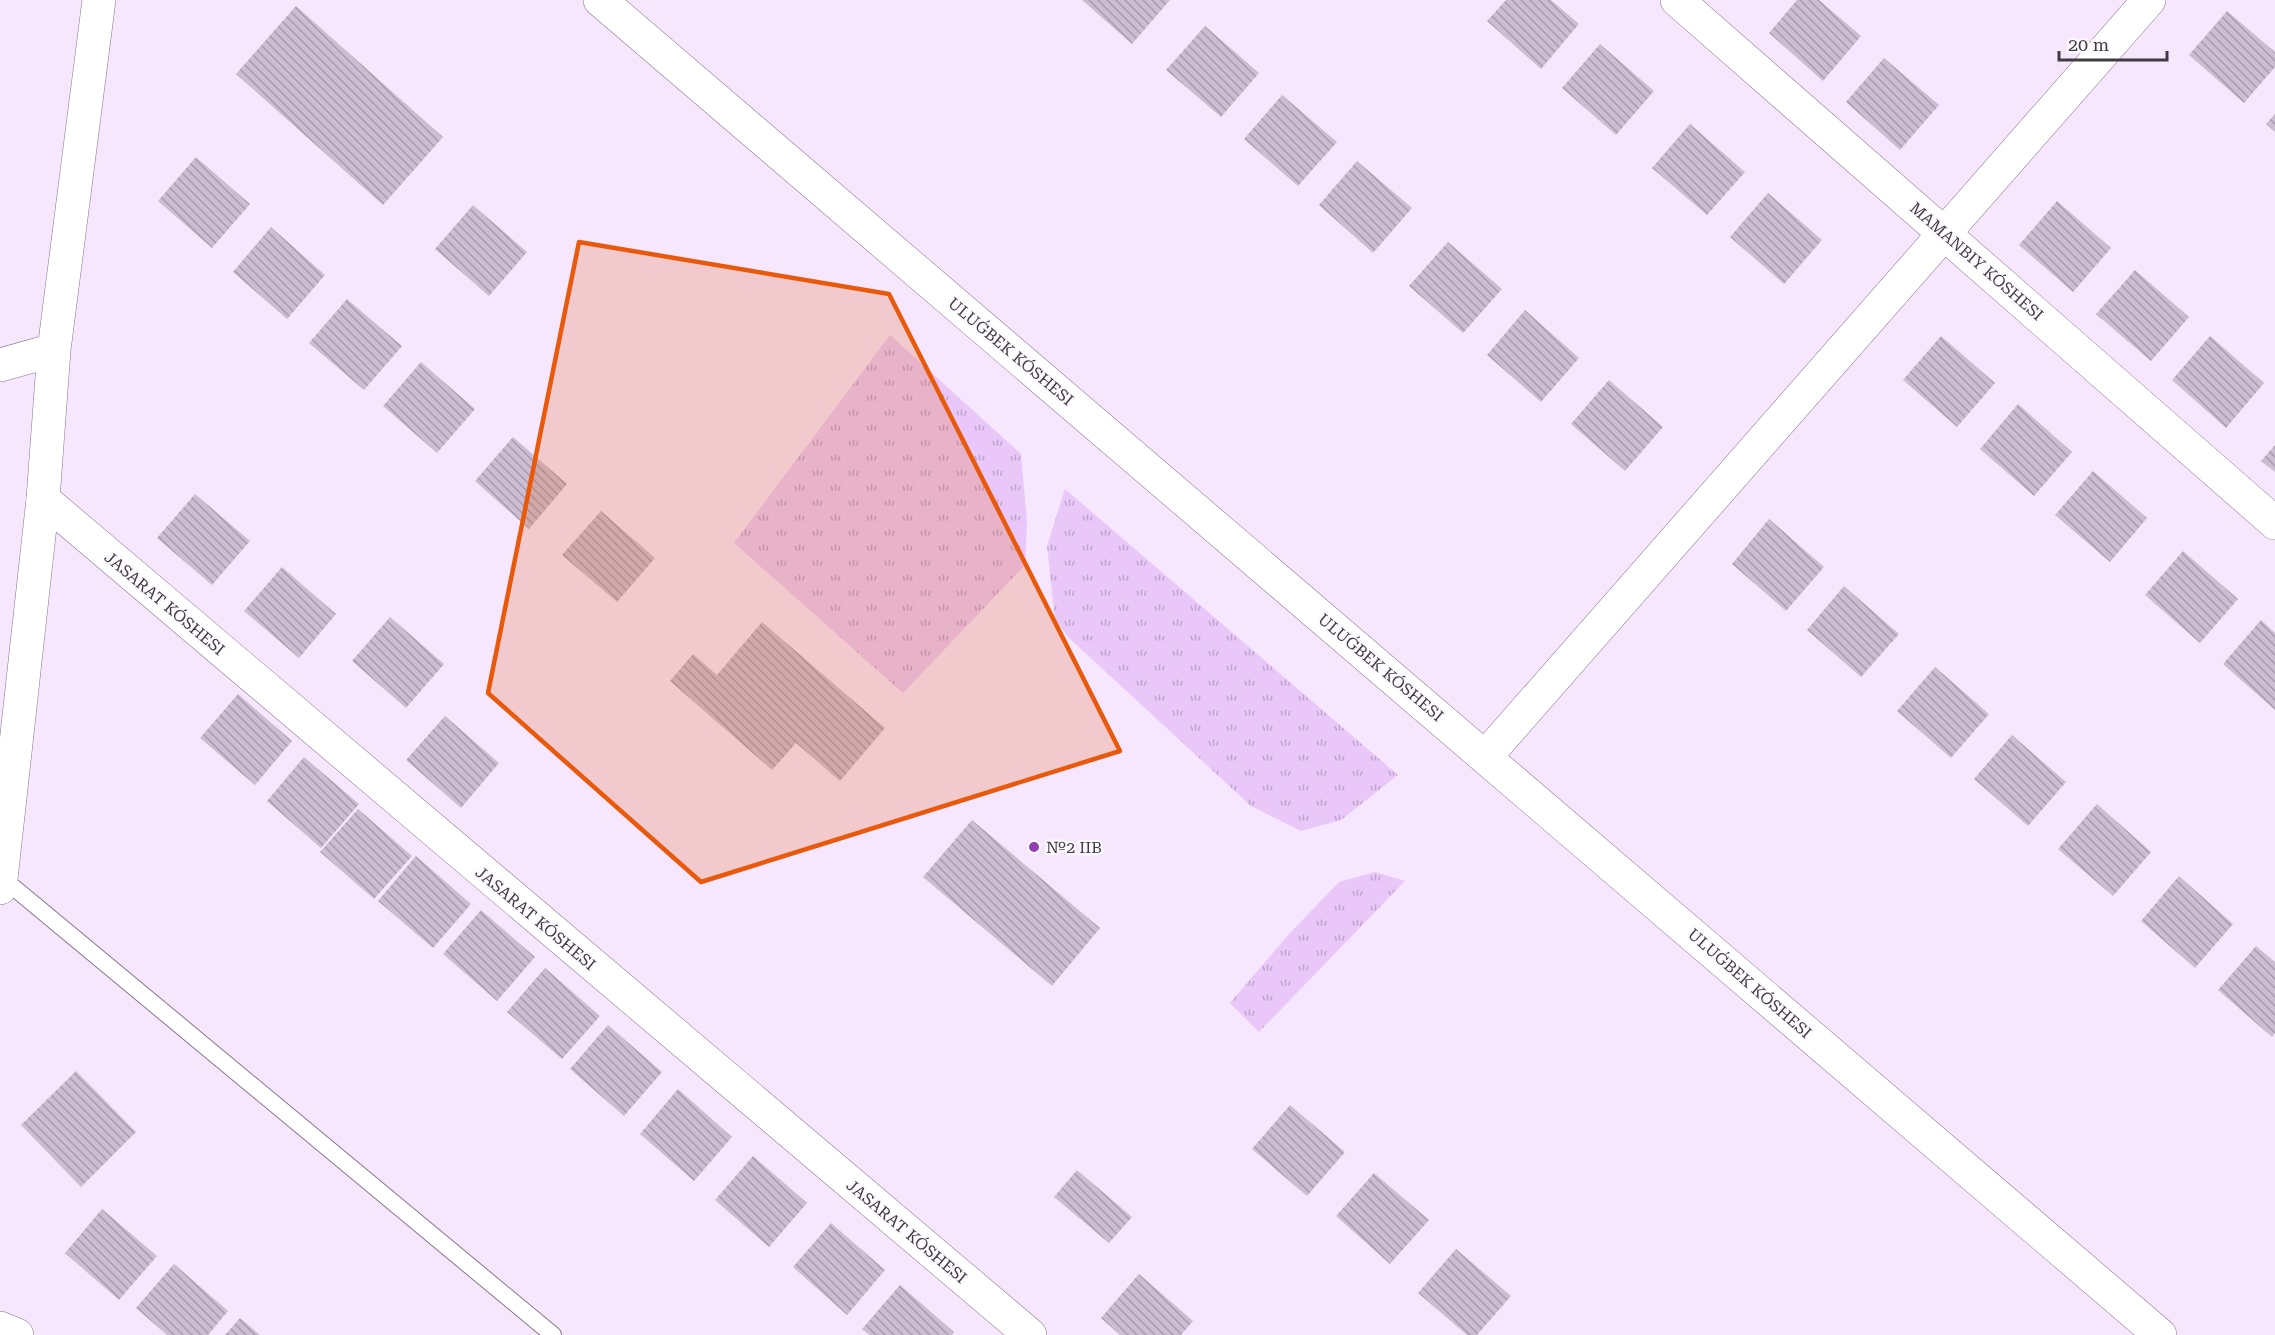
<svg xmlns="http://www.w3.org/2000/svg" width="2275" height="1335" font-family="'Roboto Serif',serif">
  <defs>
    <pattern id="grass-tufts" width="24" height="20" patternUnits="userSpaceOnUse" patternTransform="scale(1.5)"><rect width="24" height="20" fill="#e9c8f9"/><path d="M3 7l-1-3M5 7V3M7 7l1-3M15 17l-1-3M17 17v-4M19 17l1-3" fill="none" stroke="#bea3cb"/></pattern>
    <pattern id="building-back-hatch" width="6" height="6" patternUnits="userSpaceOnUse" patternTransform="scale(1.5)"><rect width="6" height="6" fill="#ccbdd3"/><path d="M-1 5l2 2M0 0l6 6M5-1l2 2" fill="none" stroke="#a79bad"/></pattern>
  </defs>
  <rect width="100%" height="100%" fill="#f6e7fe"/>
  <path fill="url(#grass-tufts)" d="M890 335 1021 454 1027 522 1025 565 903 693 734 543Z
    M1065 489 1398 775 1341 820 1301 831 1251 806 1069 638 1055 620 1047 546Z
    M1375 872 1405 881 1259 1032 1230 1003 1289 934 1339 882Z"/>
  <path fill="url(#building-back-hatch)" d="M1082 0H1170L1132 44Z
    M1506 0H1551L1579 24 1541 69 1487 21Z
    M1797 0H1819L1861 36 1823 81 1769 33Z
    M296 6 443 137 383 205 236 74Z
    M2227 11 2275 52V67L2244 103 2189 55Z
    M1205 26 1259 73 1221 117 1166 70Z
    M1600 44 1654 91 1616 135 1562 88Z
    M1884 58 1939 105 1900 150 1846 102Z
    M1282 95 1337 142 1298 186 1244 139Z
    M2275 114V132L2266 124Z
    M1690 124 1745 172 1707 215 1652 168Z
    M196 157 250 204 212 248 158 201Z
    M1357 161 1412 208 1373 253 1319 205Z
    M1768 193 1822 240 1784 284 1730 237Z
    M2057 201 2111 248 2073 292 2019 245Z
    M473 205 527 252 489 296 435 249Z
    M271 227 325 275 287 319 233 272Z
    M1448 242 1502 289 1463 333 1409 286Z
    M2135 270 2189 317 2151 361 2096 314Z
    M347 299 402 346 364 390 309 343Z
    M1525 310 1579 358 1541 402 1487 355Z
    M1941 336 1995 383 1957 427 1903 380Z
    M2210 336 2264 383 2226 428 2172 380Z
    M421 362 475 409 437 453 383 406Z
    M1609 380 1663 427 1625 471 1571 424Z
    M2018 404 2072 452 2034 496 1980 449Z
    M513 437 567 484 529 529 475 481Z
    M2275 445V472L2261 461Z
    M2093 471 2147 518 2110 562 2055 515Z
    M195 494 250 541 212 585 157 538Z
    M601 511 655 558 617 602 562 555Z
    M1769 519 1824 567 1786 611 1732 564Z
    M2183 551 2238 599 2200 643 2145 595Z
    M282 567 336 614 299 658 244 611Z
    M1844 586 1899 634 1861 677 1807 630Z
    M390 617 444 664 406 708 352 661Z
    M2261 620 2275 633V710L2223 664Z
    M762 622 885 728 840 781 796 743 772 770 670 681 693 654 717 675Z
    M1935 667 1989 714 1951 758 1897 711Z
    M238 694 292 741 255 785 200 738Z
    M445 716 499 763 461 808 406 760Z
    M2012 735 2066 782 2028 826 1974 779Z
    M304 757 359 804 321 848 267 801Z
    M2097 804 2151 852 2113 896 2058 849Z
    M358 809 412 856 374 899 320 852Z
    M972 820 1100 928 1052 986 923 877Z
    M416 856 471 904 433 948 378 901Z
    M2179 876 2233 924 2195 968 2141 921Z
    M481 910 535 957 497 1001 443 954Z
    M2256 946 2275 962V1033L2272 1037 2218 990Z
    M545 968 600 1016 562 1059 507 1012Z
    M608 1025 662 1072 624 1116 570 1069Z
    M76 1071 136 1132 81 1187 21 1125Z
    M678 1089 732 1137 694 1181 640 1134Z
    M1290 1105 1345 1152 1307 1196 1252 1149Z
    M753 1156 807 1203 769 1247 715 1200Z
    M1077 1170 1132 1217 1109 1243 1054 1197Z
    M1374 1173 1429 1220 1390 1264 1336 1216Z
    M102 1209 157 1256 119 1300 65 1253Z
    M831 1223 885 1270 847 1315 793 1267Z
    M1456 1249 1511 1296 1477 1335H1467L1418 1293Z
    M174 1264 228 1311 208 1335H167L136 1308Z
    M1139 1274 1193 1321 1181 1335H1120L1101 1318Z
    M900 1285 954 1332 952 1335H869L862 1329Z
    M240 1318 260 1335H225Z"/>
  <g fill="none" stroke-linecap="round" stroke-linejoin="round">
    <defs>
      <path id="service" d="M1 877 553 1335"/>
      <path id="minor" d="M1677 0 2275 523
        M43 499 1030 1335
        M1486 756 2149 0
        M0 1328 17 1335"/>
      <path id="tertiary" d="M600 0 2160 1335
        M0 365 54 350
        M0 888 43 499 54 350 99 0"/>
    </defs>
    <use href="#service" stroke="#85778c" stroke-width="18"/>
    <use href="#minor" stroke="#85778c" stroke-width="34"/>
    <use href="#tertiary" stroke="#85778c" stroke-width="34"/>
    <use href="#service" stroke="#fff" stroke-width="16"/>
    <use href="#minor" stroke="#fff" stroke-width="33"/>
    <use href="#tertiary" stroke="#fff" stroke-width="33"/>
  </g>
  <path fill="#e8590c" fill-opacity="0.2" stroke="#e8590c" stroke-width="4.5" stroke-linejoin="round" d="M579 242 889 294 1120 751 701 882 488 693Z"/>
  <circle fill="#9041b1" stroke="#fcf9fe" stroke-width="2" cx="1034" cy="847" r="6"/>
  <g text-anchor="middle" stroke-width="4.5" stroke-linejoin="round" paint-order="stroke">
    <g font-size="16" fill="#403a43" stroke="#fcf9fe">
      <text transform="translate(1977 261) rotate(41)" y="6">MAMANBIY KÓSHESI</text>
      <text transform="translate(1011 351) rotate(40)" y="6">ULUǴBEK KÓSHESI</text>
      <text transform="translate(165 603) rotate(40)" y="6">JASARAT KÓSHESI</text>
      <text transform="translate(1381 667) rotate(40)" y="6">ULUǴBEK KÓSHESI</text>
      <text transform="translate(536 918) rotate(40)" y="6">JASARAT KÓSHESI</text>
      <text transform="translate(1750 983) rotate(41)" y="6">ULUǴBEK KÓSHESI</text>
      <text transform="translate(907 1231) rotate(40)" y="6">JASARAT KÓSHESI</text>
    </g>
    <g font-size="16" fill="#403a43" stroke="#fcf9fe" text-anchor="start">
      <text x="1046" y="853">№2 IIB</text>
    </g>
  </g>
  <path d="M2059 51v9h108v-9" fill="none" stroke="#403a43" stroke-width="3"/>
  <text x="2068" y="51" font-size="18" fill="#403a43" stroke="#fcf9fe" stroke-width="4.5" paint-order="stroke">20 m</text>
</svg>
